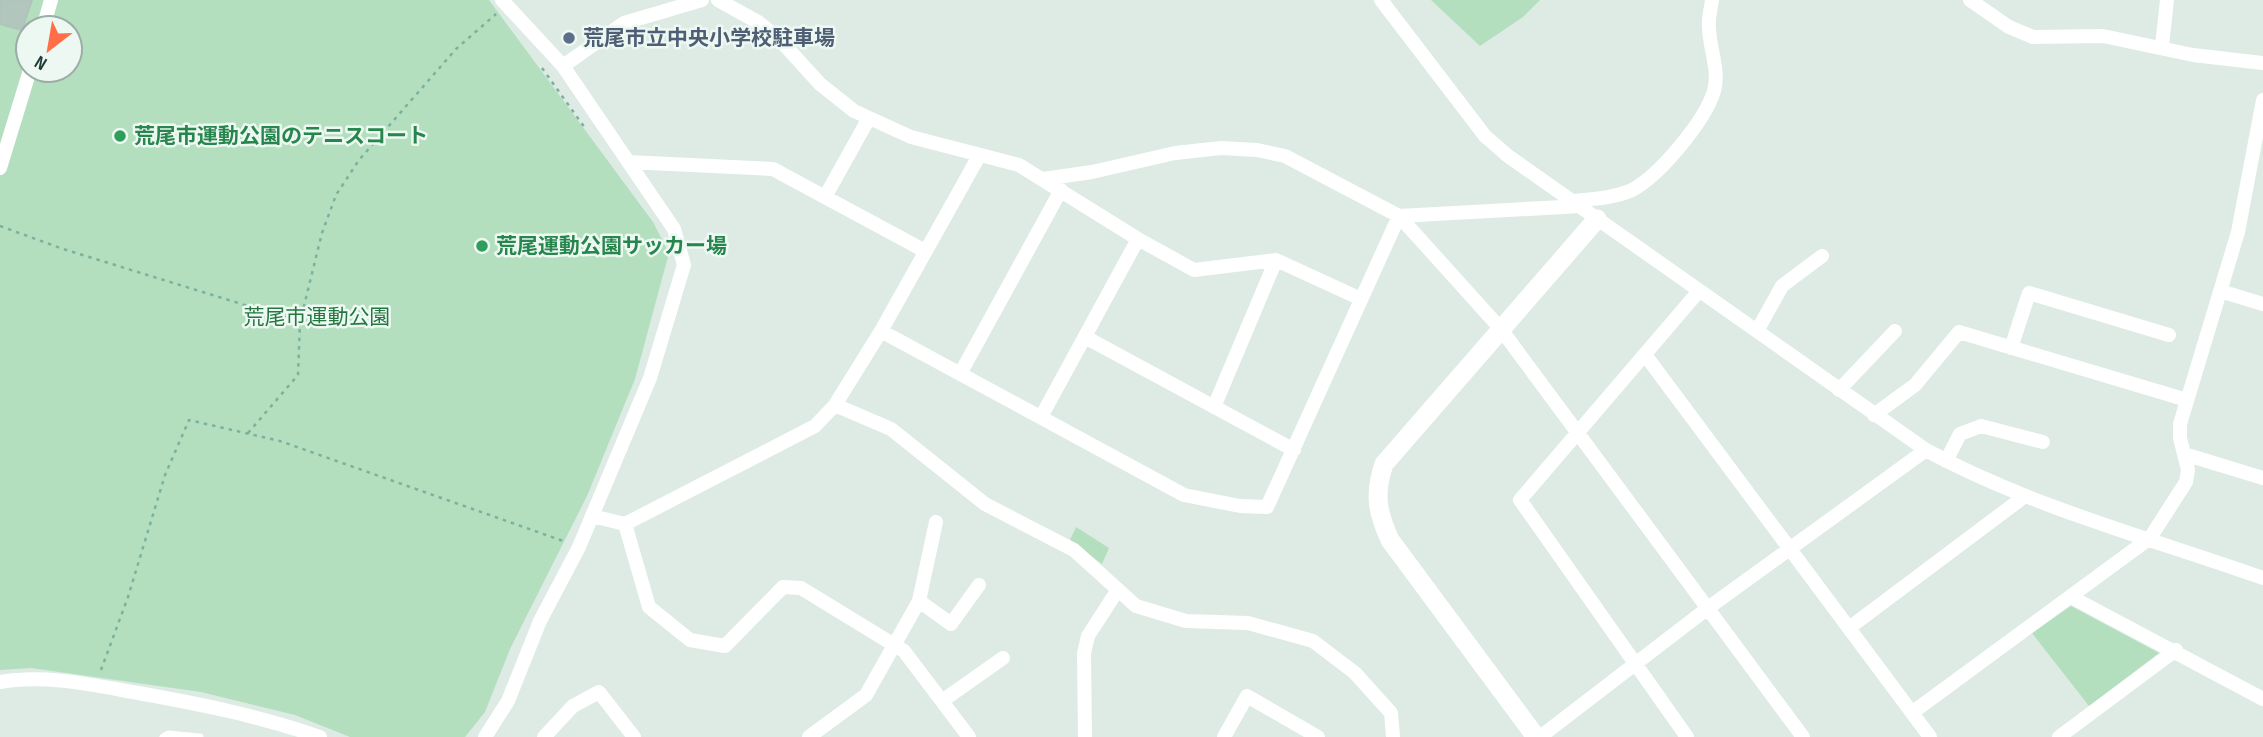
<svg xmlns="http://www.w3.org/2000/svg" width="2263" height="737" font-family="'Sofia Sans Condensed','Noto Sans JP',sans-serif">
  <rect width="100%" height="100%" fill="#ddebe4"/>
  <path fill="#b3dfbe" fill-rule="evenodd" d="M0 0H489L653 222 669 253 635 379 587 496 510 649 485 712 465 737H350L295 715 201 692 31 668 0 670ZM28 28H70V70H28Z
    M1431 0H1540L1523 17 1480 46Z
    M1076 527 1109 548 1102 564 1070 540Z
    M2071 606 2159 653 2089 706 2032 633Z"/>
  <path fill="#b2c6bd" stroke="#afc5bb" stroke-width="2" d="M0 0H32L22 30 0 24Z"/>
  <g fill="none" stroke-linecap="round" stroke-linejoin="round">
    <path stroke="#7ab29f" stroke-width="2.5" stroke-dasharray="3.5 5" stroke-linecap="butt" d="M542 68 585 128
      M0 226 63 249 300 322
      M248 433 298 375 300 322 322 233 336 195 359 160 456 49 496 14
      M101 670 128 597 165 475 189 420 280 441 566 542"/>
    <path stroke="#fff" stroke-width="7" d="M163 737 168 734 200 737"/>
    <path stroke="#fff" stroke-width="14" d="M718 0 758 22 780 40 820 84 854 111 911 137 1019 165 1138 239 1194 270 1276 260 1361 299
      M1381 0 1485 136 1508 156 1926 450C2031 507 2150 538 2263 578
      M1970 0 2009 27 2033 37 2103 36 2193 55 2263 63
      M43 28 51 0
      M2162 46 2167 0
      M563 66 624 23 702 0
      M628 162 773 169 925 251
      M0 168 30 70
      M1043 179 1092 172 1175 153 1221 148 1257 150 1285 156 1399 216 1500 328 1803 737
      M825 197 869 118
      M1573 201C1592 199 1614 198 1632 190 1659 176 1705 121 1714 91 1720 70 1709 48 1709 27 1708 18 1711 9 1712 0
      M1399 216 1581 206
      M2220 291 2263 304
      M881 331 1184 495 1240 506 1267 507 1399 216
      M1757 331 1782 286 1822 256
      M1085 337 1294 450
      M2011 348 2029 293 2169 335
      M1646 356 1930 737
      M960 374 1061 190
      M1839 390 1895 331
      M835 405 891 429 985 504 1074 550 1136 606 1186 621 1248 623 1313 641 1355 673 1391 713 1393 737
      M1214 407 1276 260
      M1874 415 1915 385 1959 332 2187 400
      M1041 417 1138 239
      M2184 454 2263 478
      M1946 461 1960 434 1981 426 2043 442
      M592 516 625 524 815 426 835 405 881 331 979 156
      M625 524 649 607 690 640 725 646 783 587 801 588 904 651 969 737
      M2071 597 2263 699
      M919 601 951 624 979 585
      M1849 628 2025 496
      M0 682C45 674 93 685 138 693 200 704 260 716 320 737
      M942 701 1003 658
      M1913 712 2150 538 2186 482 2188 470 2180 438V424L2238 232 2263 100
      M485 737 508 701 540 621 579 547 650 378 684 265 674 229 563 66 502 0
      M544 737 573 706 599 692 634 737
      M809 737 866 695 919 601 936 522
      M1085 737 1084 653 1088 636 1117 591
      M1224 737 1247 696 1318 737
      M1540 737 1708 608 1926 450
      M1687 737 1520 500 1699 291
      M2059 737 2176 650"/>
    <path stroke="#fff" stroke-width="19" d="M1536 737 1390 540C1377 512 1374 493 1384 464L1597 219"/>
  </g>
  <circle fill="#5c6f8a" stroke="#eef8f2" stroke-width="2.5" cx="569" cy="38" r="7"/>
  <g fill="#2e9e5b" stroke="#eef8f2" stroke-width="2.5">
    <circle cx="120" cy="136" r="7"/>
    <circle cx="482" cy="246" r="7"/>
  </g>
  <g text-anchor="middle" stroke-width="5" stroke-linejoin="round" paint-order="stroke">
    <g font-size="21" font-weight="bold" fill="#4e5e75" stroke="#eef8f2" text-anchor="start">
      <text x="583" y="45">荒尾市立中央小学校駐車場</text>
    </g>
    <g font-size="21" font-weight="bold" fill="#27864d" stroke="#eef8f2" text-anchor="start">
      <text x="134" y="143">荒尾市運動公園のテニスコート</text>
      <text x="496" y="253">荒尾運動公園サッカー場</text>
    </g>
    <g font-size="21" fill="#247741" stroke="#eef8f2">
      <text x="317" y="324">荒尾市運動公園</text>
    </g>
  </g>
  <g transform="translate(49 49) rotate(211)"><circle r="33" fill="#eef8f2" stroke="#9aada6" stroke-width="2"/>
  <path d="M0-5L12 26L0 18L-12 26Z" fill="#ff6e47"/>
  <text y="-10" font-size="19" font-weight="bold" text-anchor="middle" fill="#1d3c33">N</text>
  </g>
</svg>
